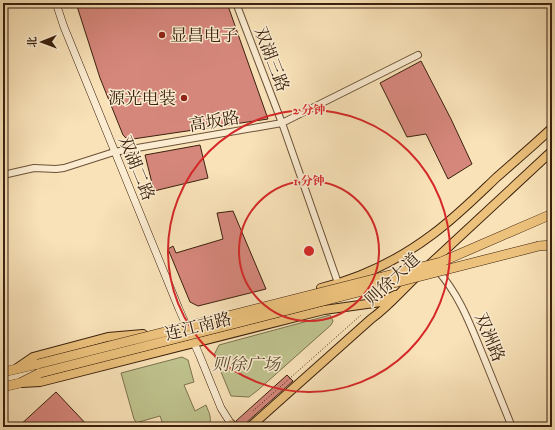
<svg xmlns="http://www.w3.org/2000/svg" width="555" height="430" font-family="'IM FELL DW Pica','Noto Serif SC',serif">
  <rect width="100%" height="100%" fill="#f9e2b8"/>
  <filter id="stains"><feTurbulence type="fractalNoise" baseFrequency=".005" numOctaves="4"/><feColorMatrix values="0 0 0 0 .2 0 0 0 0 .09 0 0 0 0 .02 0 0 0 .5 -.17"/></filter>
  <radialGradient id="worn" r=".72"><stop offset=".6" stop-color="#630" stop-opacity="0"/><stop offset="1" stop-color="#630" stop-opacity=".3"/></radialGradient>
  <path fill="#bfc38e" stroke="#7d724e" d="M330 315 333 321 331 325 258 390 249 397 231 396 214 355 219 345Z
    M182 357 188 360 194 382 184 385 195 411 206 405C209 413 213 419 208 427H164L160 416 139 422 141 427H139L134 419 121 373Z"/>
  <path fill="#d6877c" stroke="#3b210e" d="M76 3H227L268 119 133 139 126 138 123 135 100 78Z
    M421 61 451 119 472 164 448 179 426 134 407 137 380 83Z
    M200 145 208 178 154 191 145 155Z
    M233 211 266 289 198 306 190 302 168 249 173 246 176 253 223 239 217 213Z
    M287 375 293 381 246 423 244 427H238L236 421Z
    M56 392 89 427H18Z"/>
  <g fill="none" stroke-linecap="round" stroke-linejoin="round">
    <defs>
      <path id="tertiary" d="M236 3 282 123 338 283
        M3 175 34 168 56 169 64 168 114 152 282 123 418 55
        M437 270C459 294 470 324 482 353 492 378 502 402 512 427"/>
      <path id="secondary" d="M56 3 64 27 179 309 199 354 221 408 233 427"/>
      <path id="primary" d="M428 266 552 151
        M321 288C361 278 400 259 433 234 456 217 476 197 497 177 515 161 534 145 552 128
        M17 368 33 357 108 337 143 334
        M22 383 40 382 324 310 381 302 395 295
        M228 427 231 424
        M250 427 371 319C389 306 401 291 417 276"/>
      <path id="trunk" d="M539 246 552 245
        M3 372 38 364
        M3 387 20 383 40 373"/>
    </defs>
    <use href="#tertiary" stroke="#6a5138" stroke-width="8"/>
    <use href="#secondary" stroke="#3b210e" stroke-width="8"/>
    <use href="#primary" stroke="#3b210e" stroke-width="10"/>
    <use href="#trunk" stroke="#3b210e" stroke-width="10"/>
    <path stroke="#3b210e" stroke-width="1" stroke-dasharray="1 2" stroke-linecap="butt" d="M253 411 361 315
      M263 427V426"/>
    <use href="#tertiary" stroke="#fbecd1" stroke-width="6"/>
    <use href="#secondary" stroke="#fbecd1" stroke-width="7"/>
    <use href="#primary" stroke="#ecc17c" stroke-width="8"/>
    <use href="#trunk" stroke="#ecc17c" stroke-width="9"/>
    <defs>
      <path id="trunk-bridge" d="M38 364 441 262 552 214
        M40 373 539 246"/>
    </defs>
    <use href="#trunk-bridge" stroke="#3b210e" stroke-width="10" stroke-linecap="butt"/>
    <use href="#trunk-bridge" stroke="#ecc17c" stroke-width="9"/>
  </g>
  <g fill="none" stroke="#d62828" stroke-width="2">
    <circle cx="309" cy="251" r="70"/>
    <circle cx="309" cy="251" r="141"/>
  </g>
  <g fill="#8f2418" stroke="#fbecd1" stroke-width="1.5">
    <circle cx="162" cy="35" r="4"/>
    <circle cx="184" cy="98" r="4"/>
  </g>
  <g text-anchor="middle" stroke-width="3" stroke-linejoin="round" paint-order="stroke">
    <g font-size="17" fill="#3b210e" stroke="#fbecd1" text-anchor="start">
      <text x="170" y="41">显昌电子</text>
      <text x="176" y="104" text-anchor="end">源光电装</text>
    </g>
    <g font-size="17" fill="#3b210e" stroke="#fbecd1">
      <text transform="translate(272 59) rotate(69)" y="6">双湖三路</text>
      <text transform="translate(214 121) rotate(-10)" y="6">高坂路</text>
      <text transform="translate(137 168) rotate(68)" y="6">双湖二路</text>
      <text transform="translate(392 279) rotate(-43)" y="6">则徐大道</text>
      <text transform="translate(198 326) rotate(-14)" y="6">连江南路</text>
      <text transform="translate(490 337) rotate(67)" y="6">双洲路</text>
    </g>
    <g font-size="17" font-style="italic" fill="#5c4a2e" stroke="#fbecd1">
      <text x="246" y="370">则徐广场</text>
    </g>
  </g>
  <circle cx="309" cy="251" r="6" fill="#d62828" stroke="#fbecd1" stroke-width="2"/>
  <g font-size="12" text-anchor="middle" font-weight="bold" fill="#d62828" stroke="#fbecd1" stroke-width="3" stroke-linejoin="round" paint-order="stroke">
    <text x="309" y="114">2 分钟</text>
    <text x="309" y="185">1 分钟</text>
  </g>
  <rect width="555" height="430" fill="none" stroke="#f9e2b8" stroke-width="16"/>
  <rect x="4" y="4" width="547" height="422" fill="none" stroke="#3b210e" stroke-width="2"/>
  <rect x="8" y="8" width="539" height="414" fill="none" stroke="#3b210e"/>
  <g transform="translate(42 42) rotate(269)" stroke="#fbecd1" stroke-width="3" paint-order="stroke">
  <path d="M0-3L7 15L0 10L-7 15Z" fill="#3b210e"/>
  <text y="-6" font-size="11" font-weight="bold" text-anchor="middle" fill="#3b210e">北</text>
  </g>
  <rect width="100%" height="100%" filter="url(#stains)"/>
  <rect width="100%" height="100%" fill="url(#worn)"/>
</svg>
